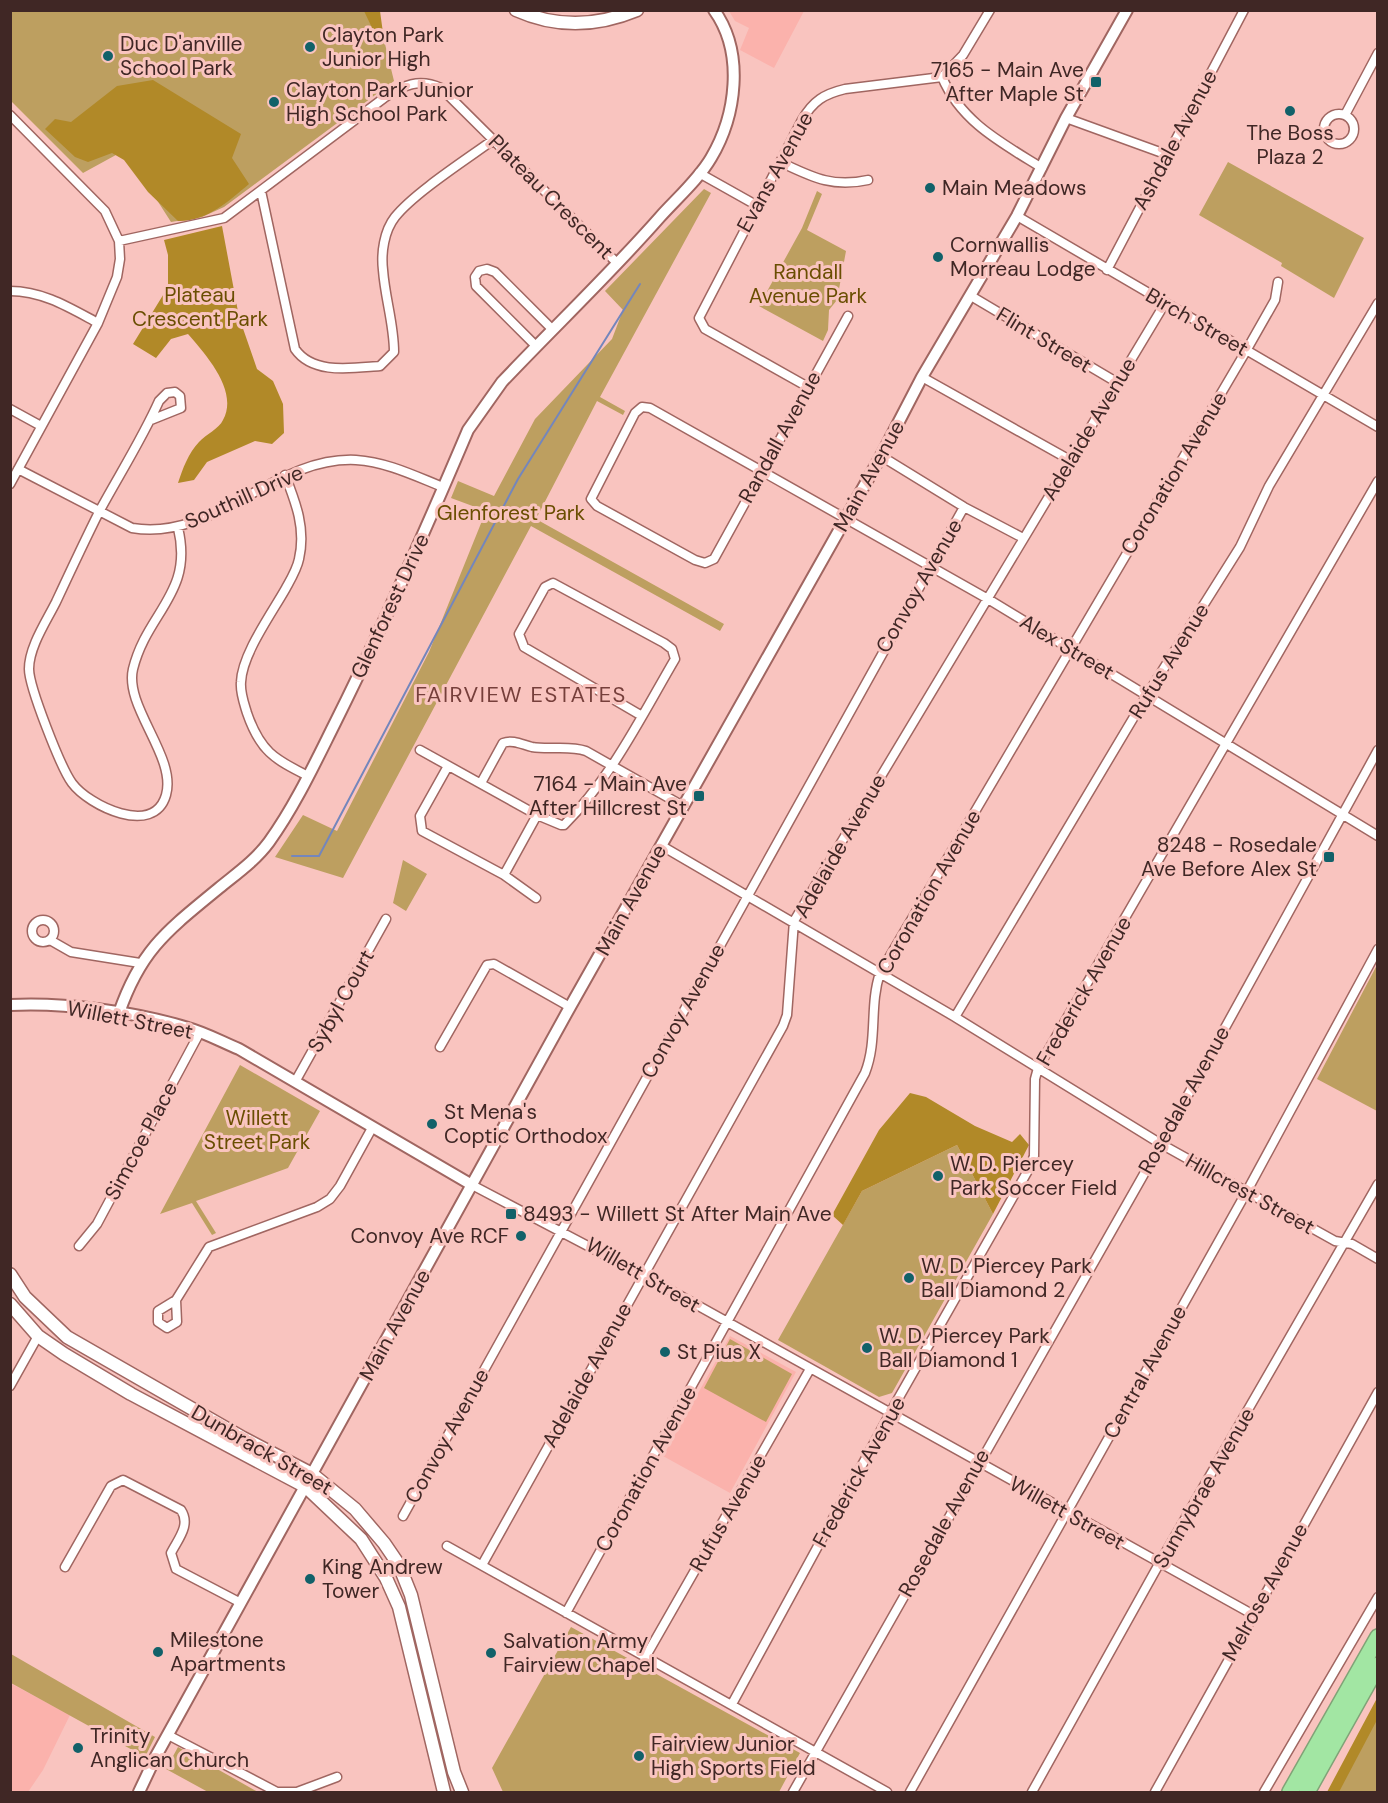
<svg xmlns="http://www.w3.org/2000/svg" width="1388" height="1803" font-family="'DM Sans',sans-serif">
  <rect width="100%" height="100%" fill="#f9c4bf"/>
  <path fill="#fbb2ac" d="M729 11H804L774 68 740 50 749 28 735 21Z
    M730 1336 796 1372 730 1493 663 1456Z
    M10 1683 70 1715 43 1770 28 1792H11Z"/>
  <path fill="#bd9f60" d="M10 11H377L394 81 224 207 202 217 171 222 125 150 83 173 11 101Z
    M1228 162 1364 238 1334 298 1281 266 1282 263 1199 215Z
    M704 189 711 193 600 397 625 411 623 415 597 401 536 519 724 624 720 631 531 526 343 878 275 857 303 815 337 831 429 652 486 511 451 498 458 481 494 496 535 419 612 339 623 310 605 291Z
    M817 191 822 194 807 230 846 251 837 300 829 310 828 330 823 341 759 306 802 228Z
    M403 860 427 874 406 911 393 903Z
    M1377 965 1378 1111H1377L1317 1079Z
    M240 1065 320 1111 288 1168 196 1201 216 1233 212 1235 192 1203 160 1214Z
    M957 1145 993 1214 892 1393 879 1397 778 1340 862 1191Z
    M730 1339 792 1374 766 1422 704 1388Z
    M571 1627 800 1753 779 1792H503L492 1768Z
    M11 1654 155 1737 145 1757 11 1683Z
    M1377 1713V1792H1334Z
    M178 1747 258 1792H208L166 1769Z"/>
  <path fill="#b18928" d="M358 11H380L383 33 376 36 364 11Z
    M153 80 241 134 232 158 249 184C229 201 206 222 178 221L148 192 124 160 112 153 88 162 75 157 45 129 55 119 71 122 117 86Z
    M222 226 239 317 257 369 273 381 283 404 284 433 272 444 255 441 207 462 194 480 178 483C183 468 188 454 199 442 206 434 219 429 223 420 239 391 206 355 188 334L171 339 156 358 133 344 168 287V255L164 240Z
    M910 1093 926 1097 975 1126 1012 1142 1020 1134 1029 1145 993 1214 957 1145 862 1191 843 1225 832 1215 879 1130Z
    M1376 1700 1377 1720 1339 1792H1327Z"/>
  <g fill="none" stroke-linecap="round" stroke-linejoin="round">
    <path stroke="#7486bc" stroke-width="2" d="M292 856H319L518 479 640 284"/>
    <defs>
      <path id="minor" d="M942 77C961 122 1002 143 1042 168
        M1324 129a15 15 0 1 1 30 0a15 15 0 1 1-30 0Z
        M10 115 105 211 119 241 120 259 117 277 98 323 10 484
        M1345 115 1378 53
        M1066 118 1168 155
        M780 162C812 177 832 188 868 180
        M699 173 756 205
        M261 191 295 349C313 375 352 368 380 366L394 352C394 324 385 298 383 270 381 253 384 231 395 217 414 193 467 159 493 140
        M1017 216 1378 427
        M119 241 224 218 384 98C403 85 419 78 441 88L617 263
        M1107 270 1244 10
        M10 291C43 291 70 308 98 323
        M971 296 1118 383
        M848 316 714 559 705 563 695 560 597 506 591 499 635 413 642 407 650 408 988 599 1378 836
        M536 346 476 286 475 277 479 271 487 269 495 272 552 329
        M922 377 1070 460
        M808 387 705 329 699 318 802 120C813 101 824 94 845 89L942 77 963 55 990 10
        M10 409 41 426
        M151 420 181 408 180 396 175 392 167 393 159 401C142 439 119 475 99 512 84 542 70 572 56 602 46 622 29 647 29 669 29 687 61 768 72 783 89 806 154 837 166 795 177 757 124 707 133 669 147 612 194 593 178 528
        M881 456 964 507 1023 538
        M18 469 132 528C215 542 274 456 356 460 387 462 415 476 443 487
        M285 475C296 503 306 529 299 559 297 569 291 579 286 588 272 613 242 654 241 682 240 693 244 703 247 713 260 751 274 759 308 776
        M420 750 537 815 561 825H564C612 777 641 717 675 659L672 649 664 643 553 583 545 587 519 634 524 647 642 716
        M448 766 420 816 422 831 504 875 536 898
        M481 783 503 743C513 739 523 745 532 747 551 750 569 745 586 751L683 806
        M662 846 955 1017 1161 1144 1335 1241 1352 1244 1378 1259
        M504 875 537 815
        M32 931a11 11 0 1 1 22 0a11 11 0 1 1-22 0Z
        M50 940 71 952 140 963
        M955 1017 1147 695 1240 547 1269 486 1378 303
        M440 1047 487 965 494 964 570 1007
        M295 1082 386 919
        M472 1185 643 1275 1252 1614
        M79 1246 97 1224 200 1032
        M176 1300 177 1322 167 1328 158 1322V1311L176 1300 209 1247 317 1207 330 1199 340 1186 372 1128
        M10 1386 38 1336
        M403 1516 964 507
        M447 1546 887 1792
        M482 1565 783 1026 787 1015 794 921 1164 305
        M65 1567 111 1486 123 1480 181 1510C191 1525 178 1539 171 1553L176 1569 241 1603
        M566 1613 865 1073C878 1040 869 1006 880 973L1246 351 1275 300 1278 282
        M646 1656 810 1369
        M732 1704 898 1399 1030 1167 1034 1156 1035 1079 1038 1068 1378 481
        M168 1735 277 1792H297L337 1777
        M793 1792 1161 1144 1378 750
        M910 1792 1247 1191 1378 949
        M1032 1792 1159 1564 1378 1184
        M1155 1792 1378 1392
        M1264 1792 1378 1597"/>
      <path id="tertiary" d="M10 1005C64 1002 137 1012 188 1028 206 1033 222 1042 239 1049L472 1185
        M119 1013C141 949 168 930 219 888 236 874 255 861 269 842 295 806 315 763 335 723 383 627 426 529 468 430L502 382C554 327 610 274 660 217 677 198 698 180 711 158 736 116 745 53 714 10
        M139 1792 156 1756 570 1007 881 456 922 377 1017 216 1066 118 1127 10"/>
      <path id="secondary" d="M516 10C556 28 596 27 637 10
        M10 1274 25 1297 67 1337 243 1438 312 1474 355 1509 384 1543 399 1565 411 1595 454 1772 462 1792
        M10 1304 38 1336 64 1354 131 1394 306 1487 361 1539 386 1578 399 1607 444 1792"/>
      <path id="motorway" d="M1290 1792 1378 1637
        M1307 1792 1378 1665"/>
    </defs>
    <use href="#minor" stroke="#a06661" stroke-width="11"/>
    <use href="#tertiary" stroke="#a06661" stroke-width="14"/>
    <use href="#secondary" stroke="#a06661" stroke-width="15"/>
    <use href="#motorway" stroke="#80a377" stroke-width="18"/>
    <use href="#minor" stroke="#fff" stroke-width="8"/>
    <use href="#tertiary" stroke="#fff" stroke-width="10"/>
    <use href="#secondary" stroke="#fff" stroke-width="12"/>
    <use href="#motorway" stroke="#a2e6a3" stroke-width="15"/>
  </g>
  <g fill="#126169" stroke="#f9c4bf" stroke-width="2">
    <circle cx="310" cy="47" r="6"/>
    <circle cx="108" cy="56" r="6"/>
    <rect x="1090" y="76" width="12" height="12" rx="3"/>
    <circle cx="274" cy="102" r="6"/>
    <circle cx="1290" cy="111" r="6"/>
    <circle cx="930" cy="188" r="6"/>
    <circle cx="938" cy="257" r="6"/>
    <rect x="693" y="790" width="12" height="12" rx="3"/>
    <rect x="1323" y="851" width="12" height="12" rx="3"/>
    <circle cx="432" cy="1124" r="6"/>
    <circle cx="938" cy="1176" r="6"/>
    <rect x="505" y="1208" width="12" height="12" rx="3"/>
    <circle cx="521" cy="1236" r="6"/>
    <circle cx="909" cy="1278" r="6"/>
    <circle cx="867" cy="1348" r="6"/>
    <circle cx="665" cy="1352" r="6"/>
    <circle cx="310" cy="1579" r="6"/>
    <circle cx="158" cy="1652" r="6"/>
    <circle cx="491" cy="1653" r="6"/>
    <circle cx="78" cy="1748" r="6"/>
    <circle cx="639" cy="1756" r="6"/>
  </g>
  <g text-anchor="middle" stroke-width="6" stroke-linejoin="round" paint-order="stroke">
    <g font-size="21" fill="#402725" stroke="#f9c4bf" text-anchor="start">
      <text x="322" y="42">Clayton Park<tspan x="322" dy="24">Junior High</tspan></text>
      <text x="120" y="51">Duc D'anville<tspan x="120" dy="24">School Park</tspan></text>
      <text x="1084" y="77" text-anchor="end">7165 - Main Ave<tspan x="1084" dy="24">After Maple St</tspan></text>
      <text x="286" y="97">Clayton Park Junior<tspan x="286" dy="24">High School Park</tspan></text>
      <text x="1290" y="140" text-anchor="middle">The Boss<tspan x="1290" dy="24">Plaza 2</tspan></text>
      <text x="942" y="195">Main Meadows</text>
      <text x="950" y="252">Cornwallis<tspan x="950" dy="24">Morreau Lodge</tspan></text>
      <text x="687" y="791" text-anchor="end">7164 - Main Ave<tspan x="687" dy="24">After Hillcrest St</tspan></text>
      <text x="1317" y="852" text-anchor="end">8248 - Rosedale<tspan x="1317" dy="24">Ave Before Alex St</tspan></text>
      <text x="444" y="1119">St Mena's<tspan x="444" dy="24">Coptic Orthodox</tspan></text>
      <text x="950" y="1171">W. D. Piercey<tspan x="950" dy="24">Park Soccer Field</tspan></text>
      <text x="523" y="1221">8493 - Willett St After Main Ave</text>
      <text x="509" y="1243" text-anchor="end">Convoy Ave RCF</text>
      <text x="921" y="1273">W. D. Piercey Park<tspan x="921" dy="24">Ball Diamond 2</tspan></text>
      <text x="879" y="1343">W. D. Piercey Park<tspan x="879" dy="24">Ball Diamond 1</tspan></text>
      <text x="677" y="1359">St Pius X</text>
      <text x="322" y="1574">King Andrew<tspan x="322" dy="24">Tower</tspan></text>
      <text x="170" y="1647">Milestone<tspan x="170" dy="24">Apartments</tspan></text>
      <text x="503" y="1648">Salvation Army<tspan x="503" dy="24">Fairview Chapel</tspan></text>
      <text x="90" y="1743">Trinity<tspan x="90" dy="24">Anglican Church</tspan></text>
      <text x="651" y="1751">Fairview Junior<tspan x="651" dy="24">High Sports Field</tspan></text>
    </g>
    <g font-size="21" fill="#402725" stroke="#f9c4bf">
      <text transform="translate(1175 140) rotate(-62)" y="7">Ashdale Avenue</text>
      <text transform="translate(775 172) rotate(-61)" y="7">Evans Avenue</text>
      <text transform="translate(551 197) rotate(45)" y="7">Plateau Crescent</text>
      <text transform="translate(1197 322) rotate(30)" y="7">Birch Street</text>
      <text transform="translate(1044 340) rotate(31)" y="7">Flint Street</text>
      <text transform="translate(1089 429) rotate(-59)" y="7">Adelaide Avenue</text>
      <text transform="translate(780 437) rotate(-61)" y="7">Randall Avenue</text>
      <text transform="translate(1174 473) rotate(-59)" y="7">Coronation Avenue</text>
      <text transform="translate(869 476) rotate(-61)" y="7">Main Avenue</text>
      <text transform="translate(244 497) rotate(-24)" y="7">Southill Drive</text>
      <text transform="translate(919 586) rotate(-60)" y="7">Convoy Avenue</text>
      <text transform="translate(390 606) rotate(-65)" y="7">Glenforest Drive</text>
      <text transform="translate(1067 647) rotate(31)" y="7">Alex Street</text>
      <text transform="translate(1169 661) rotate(-58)" y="7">Rufus Avenue</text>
      <text transform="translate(840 846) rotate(-60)" y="7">Adelaide Avenue</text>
      <text transform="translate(929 892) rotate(-60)" y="7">Coronation Avenue</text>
      <text transform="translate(631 900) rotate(-61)" y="7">Main Avenue</text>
      <text transform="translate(1084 991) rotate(-60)" y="7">Frederick Avenue</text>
      <text transform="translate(341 1001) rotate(-61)" y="7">Sybyl Court</text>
      <text transform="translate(683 1011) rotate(-61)" y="7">Convoy Avenue</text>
      <text transform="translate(130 1020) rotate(11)" y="7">Willett Street</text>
      <text transform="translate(1184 1100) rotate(-61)" y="7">Rosedale Avenue</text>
      <text transform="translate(141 1141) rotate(-62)" y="7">Simcoe Place</text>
      <text transform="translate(1250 1194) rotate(29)" y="7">Hillcrest Street</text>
      <text transform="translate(643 1275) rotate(30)" y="7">Willett Street</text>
      <text transform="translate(395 1325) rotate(-61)" y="7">Main Avenue</text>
      <text transform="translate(1145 1372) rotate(-61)" y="7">Central Avenue</text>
      <text transform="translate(587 1375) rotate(-61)" y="7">Adelaide Avenue</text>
      <text transform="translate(447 1436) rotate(-61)" y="7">Convoy Avenue</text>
      <text transform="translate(262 1450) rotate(30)" y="7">Dunbrack Street</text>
      <text transform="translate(646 1469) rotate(-61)" y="7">Coronation Avenue</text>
      <text transform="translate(859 1472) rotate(-61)" y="7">Frederick Avenue</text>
      <text transform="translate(1204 1488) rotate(-60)" y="7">Sunnybrae Avenue</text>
      <text transform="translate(728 1513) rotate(-60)" y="7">Rufus Avenue</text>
      <text transform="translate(1067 1513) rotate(29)" y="7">Willett Street</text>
      <text transform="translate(944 1523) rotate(-61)" y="7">Rosedale Avenue</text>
      <text transform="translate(1265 1592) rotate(-61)" y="7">Melrose Avenue</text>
    </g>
    <g font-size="21" fill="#6a4e02" stroke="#f9c4bf">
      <text x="808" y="279">Randall<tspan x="808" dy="24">Avenue Park</tspan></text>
      <text x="200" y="302">Plateau<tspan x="200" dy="24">Crescent Park</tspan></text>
      <text x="511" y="520">Glenforest Park</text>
      <text x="257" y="1125">Willett<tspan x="257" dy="24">Street Park</tspan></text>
    </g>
    <g font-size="22" letter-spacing="1.5" fill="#763f3b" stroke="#f9c4bf">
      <text x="521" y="702">FAIRVIEW ESTATES</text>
    </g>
  </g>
  <rect width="1388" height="1803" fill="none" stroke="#402725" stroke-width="24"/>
</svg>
